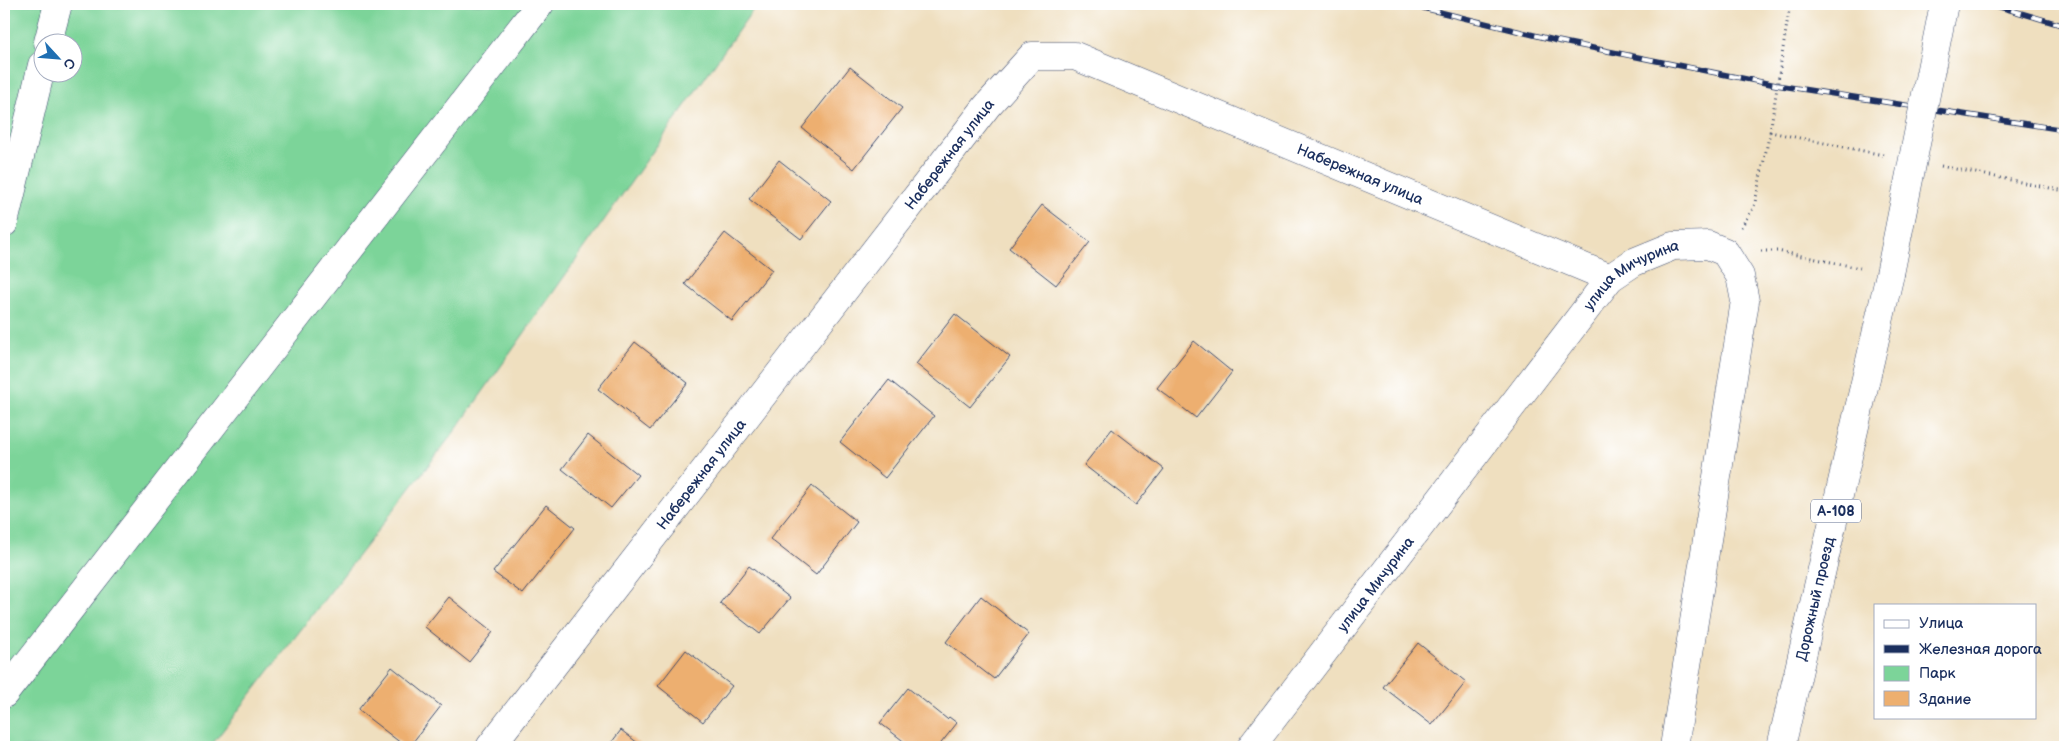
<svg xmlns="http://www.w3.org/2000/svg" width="2069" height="751" font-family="'Balsamiq Sans',sans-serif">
  <rect width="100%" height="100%" fill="#fff"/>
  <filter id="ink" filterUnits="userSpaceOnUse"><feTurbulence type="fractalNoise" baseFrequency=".02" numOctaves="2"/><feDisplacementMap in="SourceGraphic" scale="10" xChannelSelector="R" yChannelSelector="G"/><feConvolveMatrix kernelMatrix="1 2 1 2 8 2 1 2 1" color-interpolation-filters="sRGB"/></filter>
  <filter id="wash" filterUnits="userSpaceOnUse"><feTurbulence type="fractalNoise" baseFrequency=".0096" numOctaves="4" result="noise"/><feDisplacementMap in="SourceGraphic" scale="20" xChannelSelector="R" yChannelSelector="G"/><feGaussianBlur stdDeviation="1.12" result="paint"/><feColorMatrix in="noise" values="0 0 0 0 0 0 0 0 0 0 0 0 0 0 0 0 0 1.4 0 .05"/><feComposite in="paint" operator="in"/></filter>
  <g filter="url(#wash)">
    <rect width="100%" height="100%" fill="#efdfbf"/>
    <path fill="#7cd499" stroke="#4c827c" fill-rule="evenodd" d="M4 4H757L458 427 210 747H4ZM42 42H72V72H42Z"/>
    <g id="blocks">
      <path fill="#edaf6f" d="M850 67 902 108 854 169 802 128Z
        M779 160 831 201 801 239 749 199Z
        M1042 205 1090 242 1056 285 1009 248Z
        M725 233 772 270 732 321 685 284Z
        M955 314 1010 357 970 407 916 364Z
        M1194 341 1232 372 1196 418 1157 388Z
        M635 342 688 383 650 430 598 389Z
        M889 380 934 416 885 478 840 442Z
        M1112 429 1164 469 1136 505 1084 465Z
        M588 435 638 475 611 508 562 469Z
        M812 486 857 522 816 575 770 539Z
        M546 505 575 528 523 594 493 572Z
        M749 566 790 598 760 634 720 603Z
        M981 596 1029 634 994 679 946 642Z
        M449 597 493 632 469 662 425 627Z
        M1418 643 1466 682 1432 725 1383 687Z
        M686 650 732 686 703 722 658 686Z
        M392 667 441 706 409 747H406L358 710Z
        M908 688 947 719 949 717 957 723 938 747H911L880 723Z
        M621 730 643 747H608Z"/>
    </g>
  </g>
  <g filter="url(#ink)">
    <use href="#blocks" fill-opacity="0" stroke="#3b496d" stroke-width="1"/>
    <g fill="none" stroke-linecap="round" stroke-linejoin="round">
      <defs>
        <g id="minor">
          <path d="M48 42 58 4"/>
          <path d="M4 223 42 65"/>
          <path d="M4 694 540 4"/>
          <path id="s1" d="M490 747 987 106 1032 56H1075L1610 278"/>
          <path id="s2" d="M1251 747 1610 278 1634 262 1673 246 1708 245 1725 252 1740 276 1745 301 1674 747"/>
        </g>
        <g id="highway">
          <path id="s3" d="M1781 747 1890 274"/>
        </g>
      </defs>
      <use href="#minor" stroke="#3b496d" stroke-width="29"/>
      <use href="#highway" stroke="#3b496d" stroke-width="29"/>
      <path stroke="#3b496d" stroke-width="3" stroke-dasharray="1 4" stroke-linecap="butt" d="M1770 132 1790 4
        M1941 166 2065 191
        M1741 227 1754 207 1770 132 1883 155
        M1761 251H1777L1860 268"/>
      <use href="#minor" stroke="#fff" stroke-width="28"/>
      <use href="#highway" stroke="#fff" stroke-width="28"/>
      <defs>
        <path id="rail" d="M1407 4 1558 41 1776 85 2065 130
          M1990 4 2065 26"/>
      </defs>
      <use href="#rail" stroke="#1b2f5e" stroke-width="5.5"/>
      <use href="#rail" stroke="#fff" stroke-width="4" stroke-dasharray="11" stroke-linecap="butt"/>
      <defs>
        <path id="highway-bridge" d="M1890 274 1944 4"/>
      </defs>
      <use href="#highway-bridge" stroke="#3b496d" stroke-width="29" stroke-linecap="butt"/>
      <use href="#highway-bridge" stroke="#fff" stroke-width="28"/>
    </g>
  </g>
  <g text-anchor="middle" stroke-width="4.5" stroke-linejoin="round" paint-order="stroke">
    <rect fill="#fff" stroke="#5f6d8e" stroke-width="1" x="1811" y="499.5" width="50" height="23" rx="4"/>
    <g font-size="14" font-weight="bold" fill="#1b2f5e">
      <text x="1836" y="516">А-108</text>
    </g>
    <g font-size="15" fill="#1b2f5e" stroke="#fff">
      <text dy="5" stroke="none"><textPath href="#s1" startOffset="750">Набережная улица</textPath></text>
      <text dy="5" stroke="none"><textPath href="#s1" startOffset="1230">Набережная улица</textPath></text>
      <text dy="5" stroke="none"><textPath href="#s2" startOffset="610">улица Мичурина</textPath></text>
      <text dy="5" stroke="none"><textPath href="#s1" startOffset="345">Набережная улица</textPath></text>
      <text dy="5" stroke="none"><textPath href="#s2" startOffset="205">улица Мичурина</textPath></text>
      <text dy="5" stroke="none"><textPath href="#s3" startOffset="152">Дорожный проезд</textPath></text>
    </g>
  </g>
  <rect width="2069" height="751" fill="none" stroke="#fff" stroke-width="20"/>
  <rect x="1874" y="604" width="162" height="115" fill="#ffffff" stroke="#a4acbf"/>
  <rect x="1884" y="620" width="25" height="8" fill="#ffffff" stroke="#a4acbf"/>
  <text x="1919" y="628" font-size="15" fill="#1b2f5e">Улица</text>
  <rect x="1884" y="645" width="25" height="8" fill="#1b2f5e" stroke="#a4acbf"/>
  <text x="1919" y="654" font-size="15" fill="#1b2f5e">Железная дорога</text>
  <rect x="1884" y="666" width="25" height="15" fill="#7cd499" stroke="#a4acbf"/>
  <text x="1919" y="678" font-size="15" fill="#1b2f5e">Парк</text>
  <rect x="1884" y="691" width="25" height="15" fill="#edaf6f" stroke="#a4acbf"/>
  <text x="1919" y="704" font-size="15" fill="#1b2f5e">Здание</text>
  <g transform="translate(58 58) rotate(116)"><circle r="24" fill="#ffffff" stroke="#a4acbf"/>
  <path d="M0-4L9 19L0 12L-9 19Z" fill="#1f6fb2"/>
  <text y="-8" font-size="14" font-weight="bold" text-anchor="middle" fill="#1b2f5e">С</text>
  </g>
</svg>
